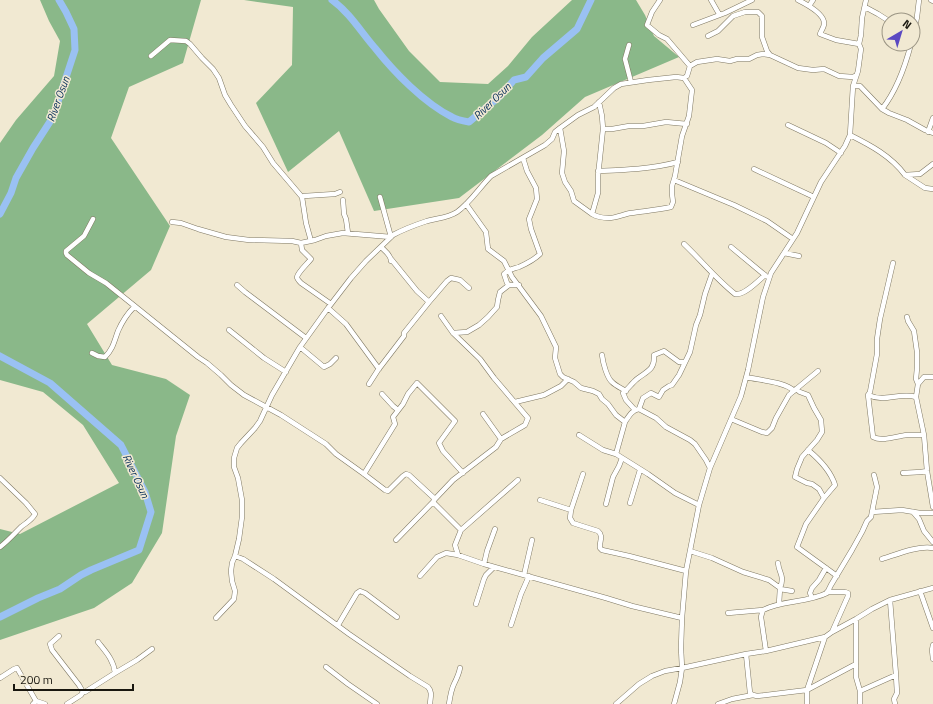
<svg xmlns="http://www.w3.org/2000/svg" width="933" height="704" font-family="'Titillium Web',sans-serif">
  <rect width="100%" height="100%" fill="#f1e9d2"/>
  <path fill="#8ab889" d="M40 0H201L183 63 129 87 111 138 170 226 151 270 87 324 112 365 166 379 190 395 176 436 162 533 132 583 94 608 0 640V529L20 534 119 483 83 425 43 392 0 380V143L16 120 54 76 60 41 49 21Z
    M244 0H374L379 9 409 51 440 82 488 84 508 66 532 37 572 0H636L645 15 654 36 679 57 585 97 542 135 459 198 374 211 339 131 288 172 256 103 292 65 293 7Z"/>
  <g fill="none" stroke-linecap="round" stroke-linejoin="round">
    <path stroke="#9ac1f3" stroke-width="7" d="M332 0C350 13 361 32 375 48 394 72 424 103 452 117 457 120 463 121 469 122L500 96 514 80 526 77 543 58 577 29 591 0
      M0 214 11 193 16 178 33 148 53 117 75 50 74 29 66 12 59 0
      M0 356 50 383 121 445 145 492 151 512 139 550 91 570 81 575 60 589 38 598 0 617"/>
    <defs>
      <path id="minor" d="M660 0 652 12 647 25 659 35 667 39 690 66
        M711 0 719 14
        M798 0C806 4 825 14 824 24 824 27 821 31 820 34L836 40 859 44
        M931 0 933 1
        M809 6 813 0
        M865 7 878 14 889 21
        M693 25 725 13 752 0
        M708 36 718 31 733 16 745 12H758L762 16V37L767 51 770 55
        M913 37 917 17 919 0
        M629 45 625 59 631 82
        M151 56 170 40 186 41 190 44 202 58 213 69 219 78 225 95 231 105 245 126 263 147 273 163 302 197
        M853 86H860L882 109 889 113 907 120 925 130 933 133
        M599 102 602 116 603 129 598 176V193L592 214C597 217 603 218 609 218 616 218 624 214 631 213 644 211 658 210 671 207L673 202 672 194V186L675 176 682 136 689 116 692 90 684 78
        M882 109C897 90 905 67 911 44
        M788 125 826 143 841 153
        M560 128 564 151 562 173 565 182 571 191 574 201 592 214
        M603 129H612L629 126H643L666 122 687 124
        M928 132 933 118
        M850 135C870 145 891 156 905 175L920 174 933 164
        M754 169 814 197
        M598 171C625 170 652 169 678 162
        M905 175 925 188 933 189
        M674 180 734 205 767 221 793 239
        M380 197 391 237
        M343 200 344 214 346 219 348 233
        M466 204 486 232 488 249 504 261 512 277 541 316 556 347 555 358 560 374 563 377 574 382 581 388 593 391 599 394 602 399 608 404 616 415 625 422C629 416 632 410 639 409L643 398 651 393 659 397 663 390 669 386 672 385 679 375 690 352 696 325 700 315 705 294 712 274
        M93 219 84 236 66 251V253L67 255 89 273 106 283 198 357 207 363 221 375 231 385 244 395 281 415 326 444 336 454 364 474 385 490 388 491 403 476 406 474 409 475 435 499 433 502 461 530
        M172 222 181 223 198 229 226 237 249 240 292 241 301 243 315 240 326 236 343 233 391 237
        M311 241 306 223 302 197 304 196 335 194 340 192
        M301 243 302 250 311 259C308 263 298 272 297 277 297 279 299 281 301 283L331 304
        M684 244C701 260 716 279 735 294 744 296 758 281 765 275
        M381 247C385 251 391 255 391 261
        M731 247 766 276
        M784 253 799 256
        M391 259 417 291 429 302
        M893 263 880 319 877 339V354L870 392 868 395C886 403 899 392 916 397
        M237 285 245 292 306 338
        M509 285 507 283 504 274C509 269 513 269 519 267 528 263 534 260 540 254L531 229 529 219 537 199 536 188 527 171 523 158
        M328 308 346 324 379 369
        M441 316 453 333 480 359 494 378 528 418 525 425 501 439
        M907 317 908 321 914 331 917 352V368L916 379 918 384 916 397 924 435 927 471 933 507
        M229 330 264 358 286 372
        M453 333 467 332 479 325 488 317 497 307 498 300 500 292 509 285H519
        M300 347 324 367 330 364 336 358
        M92 353 98 356 105 357C113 349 114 342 118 331 122 322 127 314 134 307
        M602 355C603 363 607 378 612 382 616 386 621 388 626 391
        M746 377C758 380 786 382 794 391
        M369 384 378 370 404 336V333L429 302 447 281 451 278 460 280 469 288
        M918 384 924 377H933
        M796 389 800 392 808 395 814 408 821 420 822 432 817 440 802 457 797 469 795 477 807 483 812 484 819 489 824 498 806 524 797 547 837 576
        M382 394 393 406 398 410
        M868 395 873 437C883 442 896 436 907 435 913 435 918 435 924 435
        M515 402 544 395 561 386 568 379
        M639 409 656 418 666 427 690 440 695 444 706 460 710 468
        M635 410 626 400 623 393C628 389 632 383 637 379 647 371 655 370 654 355L664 351 679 362H685
        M731 419 762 432 767 433 772 428 776 418 789 395 818 371
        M579 435 603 450 616 454 648 474 675 493 699 505
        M808 450C819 459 831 472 835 485L824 498
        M616 454 625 422
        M903 473 921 472 927 471
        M364 474 395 424 393 417 403 404 408 394 417 383 455 421 439 443 443 451 463 473
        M0 478 26 503 35 514C32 520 26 523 21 527 14 534 8 541 0 547
        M435 499 453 480 496 447 501 439 483 414
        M540 500 571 510 570 518 573 523 579 525 598 531C604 536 599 542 600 548L602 550 629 556 686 571
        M630 503 640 470
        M606 504 613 477 619 466 622 458
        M571 510 583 474
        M872 512 877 487 874 475
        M913 512 919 519 924 531 933 542
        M396 540 433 502
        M690 551 712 558 743 572 769 580 780 588 779 604
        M458 555 455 545 461 530 518 480
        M235 556 243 559 274 579 349 634 410 676 428 687 430 690 431 694 430 704
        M882 559C895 555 919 545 933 548
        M778 563C779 574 785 575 780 588
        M484 564 487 551 495 529
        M524 575 532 540
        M420 576 437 557 446 553 458 555 484 564 606 598 632 606 682 618
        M780 589 792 591
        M920 591 933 628
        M827 592H845L848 593V596L832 632
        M812 598 810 593 812 588 819 580 826 568
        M890 600 896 675 897 693 894 699 895 704
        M476 604 484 579 486 575 494 567
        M728 613 763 610
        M216 618 234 599 235 591 232 581 231 571 232 563 235 556 239 539 242 517V500L238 478 234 467V458L237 448 241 443 255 428 260 421 272 395 300 347 328 308 351 278 366 261 391 237 393 235C404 229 415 225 427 221 438 218 448 218 457 212 470 203 480 187 491 176L545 145 552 139 555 132 560 128 578 115 594 107 614 88 621 84 648 80 676 77 684 78 687 76 690 66 697 62 717 59 730 61 737 59H749L757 55 763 54 770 55 798 68 813 70 824 69 839 76 853 77 855 76
        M856 619V677L860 691
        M338 625 357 593 360 591 365 593 397 617
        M511 625 521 594 529 576
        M59 636 50 644 52 650 79 685 83 692
        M98 642C105 651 114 660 115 673
        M933 645 932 650 933 659
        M766 651 761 617 762 613 763 610C782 600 807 603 827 593L831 585 852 550 862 532 867 521 871 517 872 512 902 510 920 513H933
        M746 654 750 693 753 695 757 696 807 690 856 664
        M326 667 348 684 377 704
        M0 678 14 669 17 668 36 701
        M33 704 36 701 45 704
        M67 704 81 695 83 692H85L115 673 137 660 152 649
        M449 704C450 697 451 690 454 684 457 678 459 674 460 668
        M616 704 639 684 652 676 665 671 682 668 746 654 766 651 825 637 832 632 856 619 872 609 890 600 933 588
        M674 704 680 682 682 668 681 648 682 618 686 571 699 505 710 468 741 396 748 370 763 297 771 273 797 233 821 182 845 146 850 135 853 86 858 71 861 49 859 44 861 35 862 18 866 0
        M718 704 732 699 753 695
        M807 704V690L825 637
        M860 704V691L896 675"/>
    </defs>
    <use href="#minor" stroke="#7f7863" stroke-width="5.5"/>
    <use href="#minor" stroke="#fff" stroke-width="4.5"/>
  </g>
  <g text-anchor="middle" stroke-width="3" stroke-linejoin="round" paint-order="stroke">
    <g font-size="11" font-style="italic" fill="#052d5a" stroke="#f1e9d2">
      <text transform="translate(58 99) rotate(-70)" y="4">River Osun</text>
      <text transform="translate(492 101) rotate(-44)" y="4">River Osun</text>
      <text transform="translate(136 476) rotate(65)" y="4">River Osun</text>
    </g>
  </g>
  <g transform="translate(901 32) rotate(38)"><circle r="19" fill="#f1e9d2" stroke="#9b9584"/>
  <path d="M0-3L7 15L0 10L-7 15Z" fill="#5b49c2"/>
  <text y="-6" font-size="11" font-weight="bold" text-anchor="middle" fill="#19170f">N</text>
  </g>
  <path d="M14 684v6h119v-6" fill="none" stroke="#19170f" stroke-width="2"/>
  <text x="20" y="684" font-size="12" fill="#19170f" stroke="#f1e9d2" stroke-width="3" paint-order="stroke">200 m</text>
</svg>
